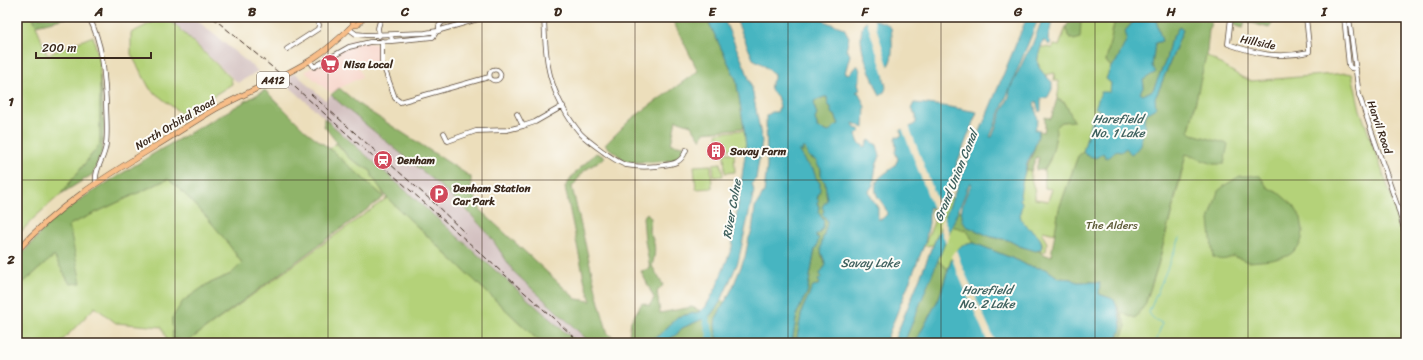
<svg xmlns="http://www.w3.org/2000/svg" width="1423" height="360" font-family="Sriracha,sans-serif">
  <rect width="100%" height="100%" fill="#fdfcf7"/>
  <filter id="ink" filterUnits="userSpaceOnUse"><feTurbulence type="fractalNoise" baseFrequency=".025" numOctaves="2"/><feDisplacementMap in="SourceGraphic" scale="8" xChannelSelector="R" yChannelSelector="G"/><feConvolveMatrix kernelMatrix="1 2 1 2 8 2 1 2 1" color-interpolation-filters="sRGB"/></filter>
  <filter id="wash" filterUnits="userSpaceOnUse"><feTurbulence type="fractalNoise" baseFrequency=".012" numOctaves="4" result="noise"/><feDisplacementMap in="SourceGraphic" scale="16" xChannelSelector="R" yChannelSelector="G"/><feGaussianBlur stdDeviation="0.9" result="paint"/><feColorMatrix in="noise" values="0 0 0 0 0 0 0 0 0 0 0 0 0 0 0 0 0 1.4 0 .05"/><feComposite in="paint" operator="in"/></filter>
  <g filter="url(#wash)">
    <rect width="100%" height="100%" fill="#ecdebb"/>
    <path fill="#f7d1c6" d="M353 39 378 45 379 63 358 66 362 77 347 84 331 93 305 72Z"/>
    <path fill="#d2bfbf" d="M167 17H193L258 71 238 83Z
      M295 73 325 100 331 95 348 110 432 179 462 206 490 236 514 272 591 343H577L283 81Z"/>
    <path fill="#b4d279" stroke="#787e4c" d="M17 17H33L47 55 93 36 100 63V144L61 194 35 217 17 236Z
      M163 17H167L231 78 232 84 183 115 150 89 131 54V33Z
      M1087 17H1115L1114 24 1106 61 1111 67 1106 79 1111 83 1110 92 1095 108 1100 110 1096 114H1093L1083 152 1078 156 1059 209 1055 234 1043 231 1042 234 1047 243 1046 251 1043 253 1039 251C1051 240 1027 230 1022 222 1018 216 1020 207 1021 200L1020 199C1019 189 1023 178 1026 169L1031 171C1029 179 1036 188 1035 199L1048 201 1052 189 1045 188 1044 170 1050 160 1056 136 1055 127 1062 122 1073 120 1065 103 1057 99 1059 89 1058 81H1054L1055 73 1044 75C1037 65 1036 58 1041 47L1053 48 1054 45 1059 46 1066 27 1068 30 1081 19Z
      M1206 55 1238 75 1251 81 1347 73 1352 74 1360 110 1398 214 1406 249V338L1395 343H1119L1126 326 1120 311 1130 317 1145 305 1158 265 1183 168 1189 131Z
      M744 130 746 147 722 150V147H719L717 133Z
      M336 143 349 158 371 171C373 181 383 188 384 197L330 149Z
      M724 153H734L735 172 725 173Z
      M721 163 723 176 714 177 713 164Z
      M711 165 712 188 696 189 694 166Z
      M168 179 189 197 219 231 242 263 231 274 206 285 172 318 173 339 171 343H168L162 327 116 323 95 307 60 343H17V288L54 256 70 284 69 225Z
      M947 189 952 200 933 245 924 246 934 222 931 210 941 205Z
      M387 198 541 343 187 342Z
      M952 226 967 231 974 243 962 245 951 261 948 269 937 260Z"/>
    <path fill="#8fb469" stroke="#656f44" d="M33 17H70L36 25Z
      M671 17H706L708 21 736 79 744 128 704 132 701 140 691 125 676 120 671 144 684 146 682 154 674 160 657 162H627L605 145 630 120 698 71Z
      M1072 17H1087L1081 19 1080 38 1074 40 1068 36 1066 27Z
      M1115 17H1132L1134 21 1125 31 1128 39 1116 62 1111 67 1106 61 1114 24Z
      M1155 17H1212L1209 30 1207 51 1189 131 1192 134 1228 144 1224 164H1213L1186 154 1158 265 1145 305 1135 318 1120 312 1126 326 1119 343H1116L1122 324C1119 317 1120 305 1113 300 1110 297 1103 296 1099 294L1094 282H1076L1072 279 1059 278 1046 269 1028 266 1019 261 974 243 967 231 952 226 958 210 961 211 963 223 966 226 991 237 1008 240 1019 246 1039 251 1044 255 1051 256 1059 209 1078 156 1083 152 1086 155 1115 150 1141 130 1144 120 1158 92 1183 30 1179 27 1170 42 1166 60 1153 90 1143 95 1140 93 1144 86 1143 80 1152 66 1155 43 1162 41Z
      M1234 17H1277L1269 28 1245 21 1243 28 1233 25Z
      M100 76 104 125 102 152 93 174 61 194 100 144Z
      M339 88 361 106 471 177V188L481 211 576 299 591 301 585 283 565 187 575 173 596 153 605 157 584 171 572 187 599 303 608 334 623 343H591L514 272 490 236 465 208 431 178 348 110 331 95Z
      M265 90 306 131 330 149 384 197 187 342 173 339 172 318 183 301 206 285 231 274 242 263C220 231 197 204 168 179L69 225 81 283 70 284 54 256 17 288V260L50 222 81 199 158 151Z
      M824 97H827L828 105 831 107 839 124 835 126 829 132 817 128V124L815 119 817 114 815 109 814 101Z
      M1057 99 1065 103 1074 121 1062 122 1056 127C1056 143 1052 157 1044 170H1036L1039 158 1036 157 1031 171 1026 169 1033 153 1039 131 1044 132 1045 127V117L1051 119Z
      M324 118 577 343H541L387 198 372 176 371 171 349 158 324 126Z
      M802 148H805L808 156 817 161V164L821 169V178L825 182 827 200 822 207 824 209V217L827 220V224L821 254 826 265C820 271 822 279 818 285L813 286 802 310 796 343H792L797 313 807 293 815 249 817 246 816 237 819 215 818 212 819 207 817 202 820 183 816 178 813 169 806 163 798 152 799 150 803 152Z
      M1240 176H1260L1267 187 1280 194 1294 206 1301 218 1303 231 1302 239 1299 246 1292 253 1287 256 1272 260 1249 262 1233 256C1226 260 1221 261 1213 257L1209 220 1218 191 1227 184Z
      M647 213 651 218 649 231C656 243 656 252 652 266L663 285 657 292 660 313 692 307 701 311 699 312 677 317 662 333 646 343H628L631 321 642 303 650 306 654 298 641 271 650 269 645 240 643 217Z
      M937 260 948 269 939 298 915 343H904Z
      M721 301 725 302C716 318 713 325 720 343H662L676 335 682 328 710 316Z"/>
    <path fill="#47b5c1" stroke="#417070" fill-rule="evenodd" d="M706 17H723L746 70 752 88 762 141 756 179 752 183 754 191 738 262 721 301 710 316 682 328 676 335 662 343H646L662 333 677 317 699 312 705 308 716 288 732 247 746 148 744 128 736 79Z
      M735 17H819L826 22 844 28 849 37 846 51H848L850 55 845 73 849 74C853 71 854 67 857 65 861 69 861 77 858 83L860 90 856 92 859 93 865 107 864 128 853 123 855 128 861 130 856 135 859 143 865 147 869 140 877 145 880 156 876 166 873 185 869 191 870 195 878 208V219H882L887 214C885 202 877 200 876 192 872 177 889 173 895 165 896 163 897 161 898 159L895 152C898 147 893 141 896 136L897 138 902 135 900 130 910 127 916 123V115L911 109 914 103C935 104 956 108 977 112L941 205 929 208V223L925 243 885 343H796L802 310 813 286 818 285 820 283 818 280 821 278 820 273 826 265C824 258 820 253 821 246 822 237 827 229 827 220L822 214 824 211 822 207 827 200 825 182 821 178V169L817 164V161L808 156 805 148H802L803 152 799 150V152L806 163 813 169 816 178 820 183V190L817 199 819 201 817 203 819 207 818 212 824 221 823 228 819 234H816V237L819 238 817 246 815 249 807 293 797 313 792 343H720L716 334 715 325 716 318 732 289 745 257 749 238 752 231 755 207 764 192 767 166 766 116 772 112H777L780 107 777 96C769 90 769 86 774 79V74L762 64 753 59ZM824 97H827L828 105 831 107V113L835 115 839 124 835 126 829 132 817 128V124L815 119 817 114 815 109 814 101Z
      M1027 17H1039L990 137H992L1002 111 1009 97 1010 89 1021 66 1026 55 1031 48 1043 17H1053L1048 39 1051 42 1049 45 1045 41H1043C1035 65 1034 64 1052 82V89L1048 97 1041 99V111L1039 112 1036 101 1034 103 1038 120 1035 130 1039 131C1036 144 1034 150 1028 161 1024 172 1022 184 1020 195L1021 197 1020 199 1023 204C1010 229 1047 229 1041 249L1036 251 1019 246 1008 240 991 237 966 226C956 214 965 197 971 185L970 182 904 343H893Z
      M1132 17H1155L1162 41 1155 43 1152 66 1156 72 1143 80 1144 86 1140 93 1143 95 1153 90 1166 60 1170 42 1179 27 1183 30 1158 92 1155 98 1156 108 1147 113 1144 120 1146 127 1141 130C1142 140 1141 149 1131 154L1126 148 1121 152 1115 151 1112 155 1106 158 1103 153 1096 158 1086 155 1083 152 1093 114H1097L1100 110 1095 108 1101 92H1110L1111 83 1106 79 1111 67 1116 62 1127 39 1125 31 1134 21Z
      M871 19C877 21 887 22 891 28 892 31 893 55 891 59 890 64 884 70 884 76 884 85 890 88 880 96 873 78 857 49 862 29 862 26 864 23 866 21Z
      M974 243 1019 261 1028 266 1046 269 1059 278 1072 279 1077 282H1094L1100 283 1099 294C1103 296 1110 297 1114 300 1116 302 1121 322 1121 325 1122 331 1117 338 1114 343H915L939 298 951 261 956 251 962 245Z"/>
    <path fill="#ecdebb" d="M870 17H873L890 72 886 77 889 84 888 88 866 19Z
      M909 125 910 129 940 207 933 209 904 133 902 127Z
      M943 216 950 235 946 244 939 225Z
      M956 249 962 266 996 343H988L956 269 951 256Z"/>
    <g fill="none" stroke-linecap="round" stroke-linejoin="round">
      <path stroke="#47b5c1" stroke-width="1" d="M1156 343 1162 323C1156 320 1151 318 1149 312L1180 238"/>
      <path stroke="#47b5c1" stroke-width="7" d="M704 312 713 343"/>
    </g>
  </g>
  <g filter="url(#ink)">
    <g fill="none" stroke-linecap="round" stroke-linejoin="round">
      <defs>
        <path id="minor" d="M89 17C103 46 104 70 106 101 106 115 108 130 106 144 105 158 94 169 96 182
          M544 17C545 36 545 56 550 75 555 95 567 118 581 134 588 141 597 147 605 153 611 157 619 163 626 165 636 167 647 167 657 166 671 164 681 165 686 150
          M1231 17 1228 44C1257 54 1278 59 1309 52V46L1306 17
          M1344 17 1349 66 1351 68 1356 69
          M1349 17 1359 95 1397 205 1406 236
          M349 29 356 34 366 35 425 33 437 31 485 17
          M439 31V26L442 22 452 19 459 21
          M391 35 392 41 433 37 437 31
          M379 36 378 28 381 17
          M382 41V62L395 98 400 102 489 77
          M287 49 318 29 319 25 316 17
          M310 61 314 67 349 47 370 42 392 41
          M489.5 75a5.5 5.5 0 1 1 11 0a5.5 5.5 0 1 1-11 0Z
          M517 114 523 126
          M444 133 448 141 476 131 507 130 523 126 535 122 563 106"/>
        <path id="major" d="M353 25V21L357 17
          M17 251C57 206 103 178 154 147 176 134 197 119 219 107 250 91 284 77 314 58 328 49 341 37 353 25H357L364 17"/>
      </defs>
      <use href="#minor" stroke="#564536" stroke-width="5.5"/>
      <use href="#major" stroke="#564536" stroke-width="6"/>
      <use href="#minor" stroke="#fff" stroke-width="4"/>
      <use href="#major" stroke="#f7bd88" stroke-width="5"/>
      <path stroke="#3b2a1e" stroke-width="1" stroke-dasharray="6 3" stroke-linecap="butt" d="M212 17 278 72 581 343
        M311 94 433 202 465 233"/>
    </g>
  </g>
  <path fill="none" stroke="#3b2a1e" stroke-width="1" stroke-opacity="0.55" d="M175 17V343M328 17V343M482 17V343M635 17V343M788 17V343M941 17V343M1095 17V343M1248 17V343M17 180H1406"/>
  <defs>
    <symbol id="supermarket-disc" viewBox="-11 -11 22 22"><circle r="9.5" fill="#d1495b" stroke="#fdfcf7"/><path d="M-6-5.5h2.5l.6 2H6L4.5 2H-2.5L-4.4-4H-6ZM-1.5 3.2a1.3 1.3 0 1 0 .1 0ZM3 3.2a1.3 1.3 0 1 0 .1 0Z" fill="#fff"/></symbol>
    <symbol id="building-disc" viewBox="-11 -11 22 22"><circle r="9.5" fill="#d1495b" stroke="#fdfcf7"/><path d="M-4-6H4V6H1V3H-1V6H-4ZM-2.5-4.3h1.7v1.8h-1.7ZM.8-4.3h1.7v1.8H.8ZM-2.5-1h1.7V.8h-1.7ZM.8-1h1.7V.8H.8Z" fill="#fff"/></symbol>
    <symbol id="station-disc" viewBox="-11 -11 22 22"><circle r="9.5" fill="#d1495b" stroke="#fdfcf7"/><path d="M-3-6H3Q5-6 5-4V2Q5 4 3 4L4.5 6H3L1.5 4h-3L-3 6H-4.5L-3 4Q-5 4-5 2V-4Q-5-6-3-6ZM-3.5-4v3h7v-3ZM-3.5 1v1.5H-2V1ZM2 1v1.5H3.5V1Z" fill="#fff"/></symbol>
    <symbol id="parking-disc" viewBox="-11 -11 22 22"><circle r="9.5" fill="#d1495b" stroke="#fdfcf7"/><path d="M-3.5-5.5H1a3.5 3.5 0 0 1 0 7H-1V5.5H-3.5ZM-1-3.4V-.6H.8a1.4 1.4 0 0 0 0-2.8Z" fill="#fff"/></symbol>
  </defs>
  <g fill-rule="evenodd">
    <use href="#supermarket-disc" x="319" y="53" width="22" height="22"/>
    <use href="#building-disc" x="705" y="140" width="22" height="22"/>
    <use href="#station-disc" x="372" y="149" width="22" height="22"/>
    <use href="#parking-disc" x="428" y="183" width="22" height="22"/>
  </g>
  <g text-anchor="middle" stroke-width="4" stroke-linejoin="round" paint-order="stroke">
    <rect fill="#fdfcf7" stroke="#75695f" stroke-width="1" x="257" y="72" width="32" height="16" rx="3"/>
    <g font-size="10" font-weight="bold" fill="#3b2a1e">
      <text x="273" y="84">A412</text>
    </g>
    <g font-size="11" fill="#3b2a1e" stroke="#fdfcf7">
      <text transform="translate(1258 42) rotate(12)" y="4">Hillside</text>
      <text transform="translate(175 123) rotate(-31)" y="4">North Orbital Road</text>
      <text transform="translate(1380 127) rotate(71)" y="4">Harvil Road</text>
    </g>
    <g font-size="11" font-weight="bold" fill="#3b2a1e" stroke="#fdfcf7" text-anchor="start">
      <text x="344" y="68">Nisa Local</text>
      <text x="730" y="155">Savay Farm</text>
      <text x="397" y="164">Denham</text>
      <text x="453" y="192">Denham Station<tspan x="453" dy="13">Car Park</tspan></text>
    </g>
    <g font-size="11" fill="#5f5c39" stroke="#fdfcf7">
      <text x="1112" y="229">The Alders</text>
    </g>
    <g font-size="12" font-style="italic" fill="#40625f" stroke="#fdfcf7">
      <text x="1118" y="123">Harefield<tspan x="1118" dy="14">No. 1 Lake</tspan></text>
      <text transform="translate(956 176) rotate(-68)" y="4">Grand Union Canal</text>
      <text transform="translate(732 209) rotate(-80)" y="4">River Colne</text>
      <text x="870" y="267">Savay Lake</text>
      <text x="987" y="294">Harefield<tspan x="987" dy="14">No. 2 Lake</tspan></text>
    </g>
  </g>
  <rect width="1423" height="360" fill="none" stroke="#fdfcf7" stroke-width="44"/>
  <path d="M36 52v6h115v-6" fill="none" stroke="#3b2a1e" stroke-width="2"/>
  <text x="42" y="52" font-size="12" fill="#3b2a1e" stroke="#fdfcf7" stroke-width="3" paint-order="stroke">200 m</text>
  <rect x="22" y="22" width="1379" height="316" fill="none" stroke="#3b2a1e" stroke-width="1.5"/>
  <g font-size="13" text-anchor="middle" font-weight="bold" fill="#3b2a1e">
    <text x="99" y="16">A</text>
    <text x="252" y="16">B</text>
    <text x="405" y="16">C</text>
    <text x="558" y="16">D</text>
    <text x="712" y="16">E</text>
    <text x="865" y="16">F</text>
    <text x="1018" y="16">G</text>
    <text x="1171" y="16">H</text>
    <text x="1324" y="16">I</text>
    <text x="11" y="106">1</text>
    <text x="11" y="264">2</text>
  </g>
</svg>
